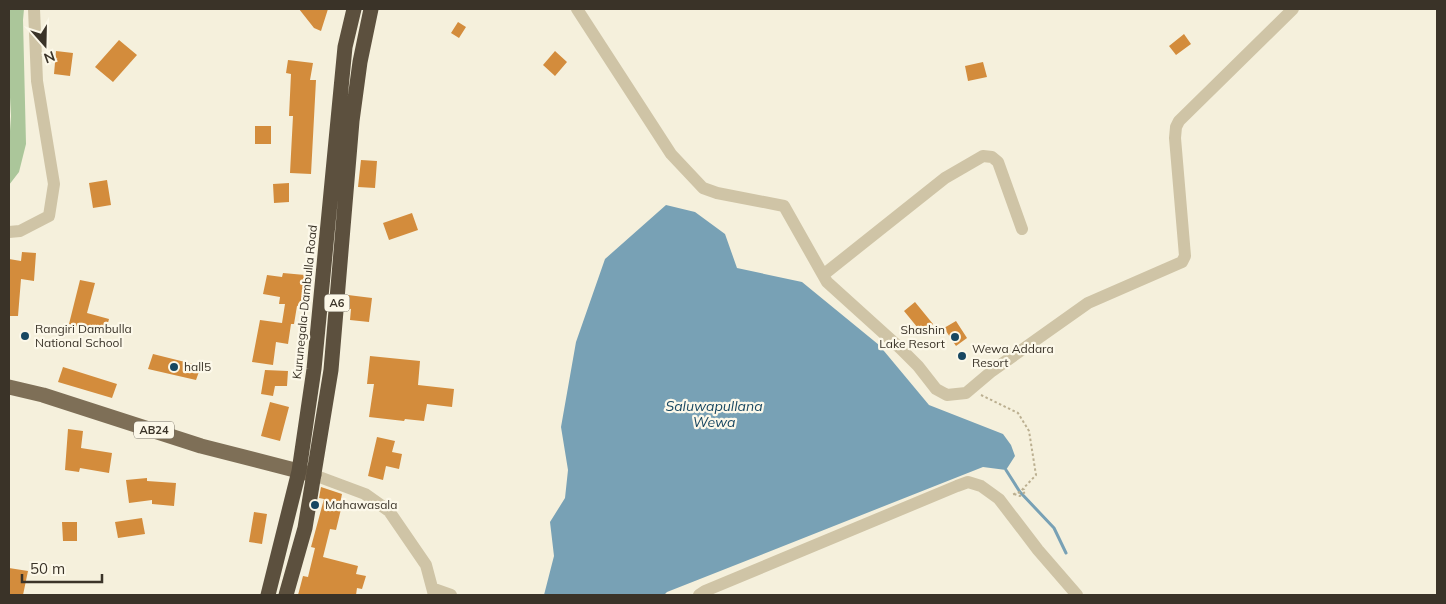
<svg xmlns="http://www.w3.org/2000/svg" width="1446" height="604" font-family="Mulish,sans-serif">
  <rect width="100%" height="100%" fill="#f5f0dc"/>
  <path fill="#abc69a" d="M9 9H24L23 20 26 144 19 172 9 185V146L11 116 9 79Z"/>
  <path fill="#78a1b5" d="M666 205 695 212 725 234 737 268 802 282 879 345 929 405 1003 434 1011 445 1015 456 1006 470 983 467 667 592 664 595H544L554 556 550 522 565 498 568 470 561 427 576 342 605 259Z"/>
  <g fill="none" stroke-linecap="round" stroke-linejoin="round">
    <path stroke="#78a1b5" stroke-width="3" d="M1006 470 1020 492 1054 528 1066 553"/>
  </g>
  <path fill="#d38c3c" d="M299 9H328L321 31 314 28Z
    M458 22 466 27 459 38 451 33Z
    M1184 34 1191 44 1176 55 1169 46Z
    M119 40 137 55 113 82 95 67Z
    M56 51 73 53 70 76 54 74Z
    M555 51 567 62 555 76 543 65Z
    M288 60 313 63 310 80H316L311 174 290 173 293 116H289L291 74 286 73Z
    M983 62 987 77 968 81 965 66Z
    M255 126H271V144H255Z
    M361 160 377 161 375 188 358 187Z
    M107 180 111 205 93 208 89 183Z
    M289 183V202L274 203 273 184Z
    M412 213 418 230 389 240 383 223Z
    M22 252 36 253 34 281 21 279 18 316H9V259L21 261Z
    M283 273 305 275 301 306H297L294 324H291L288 344 276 342 273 365 252 362 260 320 282 323 285 304H279L280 297 263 294 267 275 282 277Z
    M80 280 95 283 87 313 109 319 105 334 69 324Z
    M348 295 372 298 369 322 350 320 351 309 346 308Z
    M915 302 933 324 922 333 904 311Z
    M956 321 967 338 956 346 944 328Z
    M153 354 201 366 196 380 148 369Z
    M370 356 420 361 418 385 454 389 452 407 427 404 424 421 405 419 404 421 369 417 374 384H367Z
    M63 367 117 384 112 398 58 382Z
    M265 370 288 371 287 386H275L273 396 261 394Z
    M270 402 289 407 280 441 261 436Z
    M68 429 83 431 81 448 112 453 109 473 80 468 79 472 65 470Z
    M377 437 395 441 392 452 402 454 399 469 386 466 383 480 368 476Z
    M147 478V481L176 483 174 506 152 504V500L129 503 126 480Z
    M321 487 342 494 340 504 342 505 336 530 330 529 323 557 358 566 356 574 366 576 362 589 357 588 356 595H298L303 576 308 577 315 548 311 547 324 499 319 498Z
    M254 512 267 514 262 544 249 542Z
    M142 518 145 534 118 538 115 522Z
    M62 522H77V541H63Z
    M9 568 28 571 23 595H9Z"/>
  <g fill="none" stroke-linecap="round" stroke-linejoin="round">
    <path stroke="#bbaf90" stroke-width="2" stroke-dasharray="2.5 2.5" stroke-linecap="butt" d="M981 395 1018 413 1029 431 1036 475 1020 492 1011 495
      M1014 494 1020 496 1025 492 1024 489"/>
    <path stroke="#cfc4a6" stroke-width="12" d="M577 9 671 154 703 188 717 193 784 206 827 282 900 348 918 366 936 389 947 395 966 393 992 371 1088 303 1182 262 1185 256 1175 138 1176 127 1179 121 1293 9
      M9 232 20 231 49 216 54 184 37 81 34 9
      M823 275 945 178 983 156 992 157 998 162 1022 229
      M314 475 365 494 389 511 426 565 434 595
      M434 589 451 595
      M699 595 705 591 957 486 968 482 981 486 999 499 1038 550 1077 595"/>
    <path stroke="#7e6f57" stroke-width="15" d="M9 387 43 395 201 446 314 475"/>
    <path stroke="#5c503e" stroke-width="15" d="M268 595 299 471 314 369 345 47 354 9
      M286 595 305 528 331 370 352 121 360 62 371 9"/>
  </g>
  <g fill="#184761" stroke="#fcf8e9" stroke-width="2">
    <circle cx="25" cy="336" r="5"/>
    <circle cx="955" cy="337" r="5"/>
    <circle cx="962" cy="356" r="5"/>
    <circle cx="174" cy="367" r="5"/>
    <circle cx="315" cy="505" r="5"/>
  </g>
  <g text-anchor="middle" stroke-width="4.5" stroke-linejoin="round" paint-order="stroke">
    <g fill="#fcf8e9" stroke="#746e62" stroke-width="1">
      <rect x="324.5" y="294.5" width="25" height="17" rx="4"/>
      <rect x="134" y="421.5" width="40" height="17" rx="4"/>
    </g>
    <g font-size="11" font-weight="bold" fill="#3a3328">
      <text x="337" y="307">A6</text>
      <text x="154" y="434">AB24</text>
    </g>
    <g font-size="12" fill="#3a3328" stroke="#fcf8e9">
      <text transform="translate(305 302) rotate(-84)" y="4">Kurunegala-Dambulla Road</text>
    </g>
    <g font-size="12" fill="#3a3328" stroke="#fcf8e9" text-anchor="start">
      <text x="35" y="333">Rangiri Dambulla<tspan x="35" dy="14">National School</tspan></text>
      <text x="945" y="334" text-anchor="end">Shashin<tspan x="945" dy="14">Lake Resort</tspan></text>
      <text x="972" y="353">Wewa Addara<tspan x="972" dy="14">Resort</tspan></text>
      <text x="184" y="371">hall5</text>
      <text x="325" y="509">Mahawasala</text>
    </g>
    <g font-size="14" font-style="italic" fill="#184761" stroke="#fcf8e9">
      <text x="714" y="411">Saluwapullana<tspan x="714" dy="16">Wewa</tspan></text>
    </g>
  </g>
  <rect width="1446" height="604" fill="none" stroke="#3a3328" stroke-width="20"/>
  <g transform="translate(45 45) rotate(160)" stroke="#fcf8e9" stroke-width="4" paint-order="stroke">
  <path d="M0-4L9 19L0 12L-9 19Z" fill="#3a3328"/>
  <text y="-8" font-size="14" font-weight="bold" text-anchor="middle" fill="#3a3328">N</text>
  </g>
  <path d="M22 574v8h80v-8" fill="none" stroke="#3a3328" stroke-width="2.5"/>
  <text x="30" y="574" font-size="15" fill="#3a3328" stroke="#fcf8e9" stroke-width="4" paint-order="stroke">50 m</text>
</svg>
